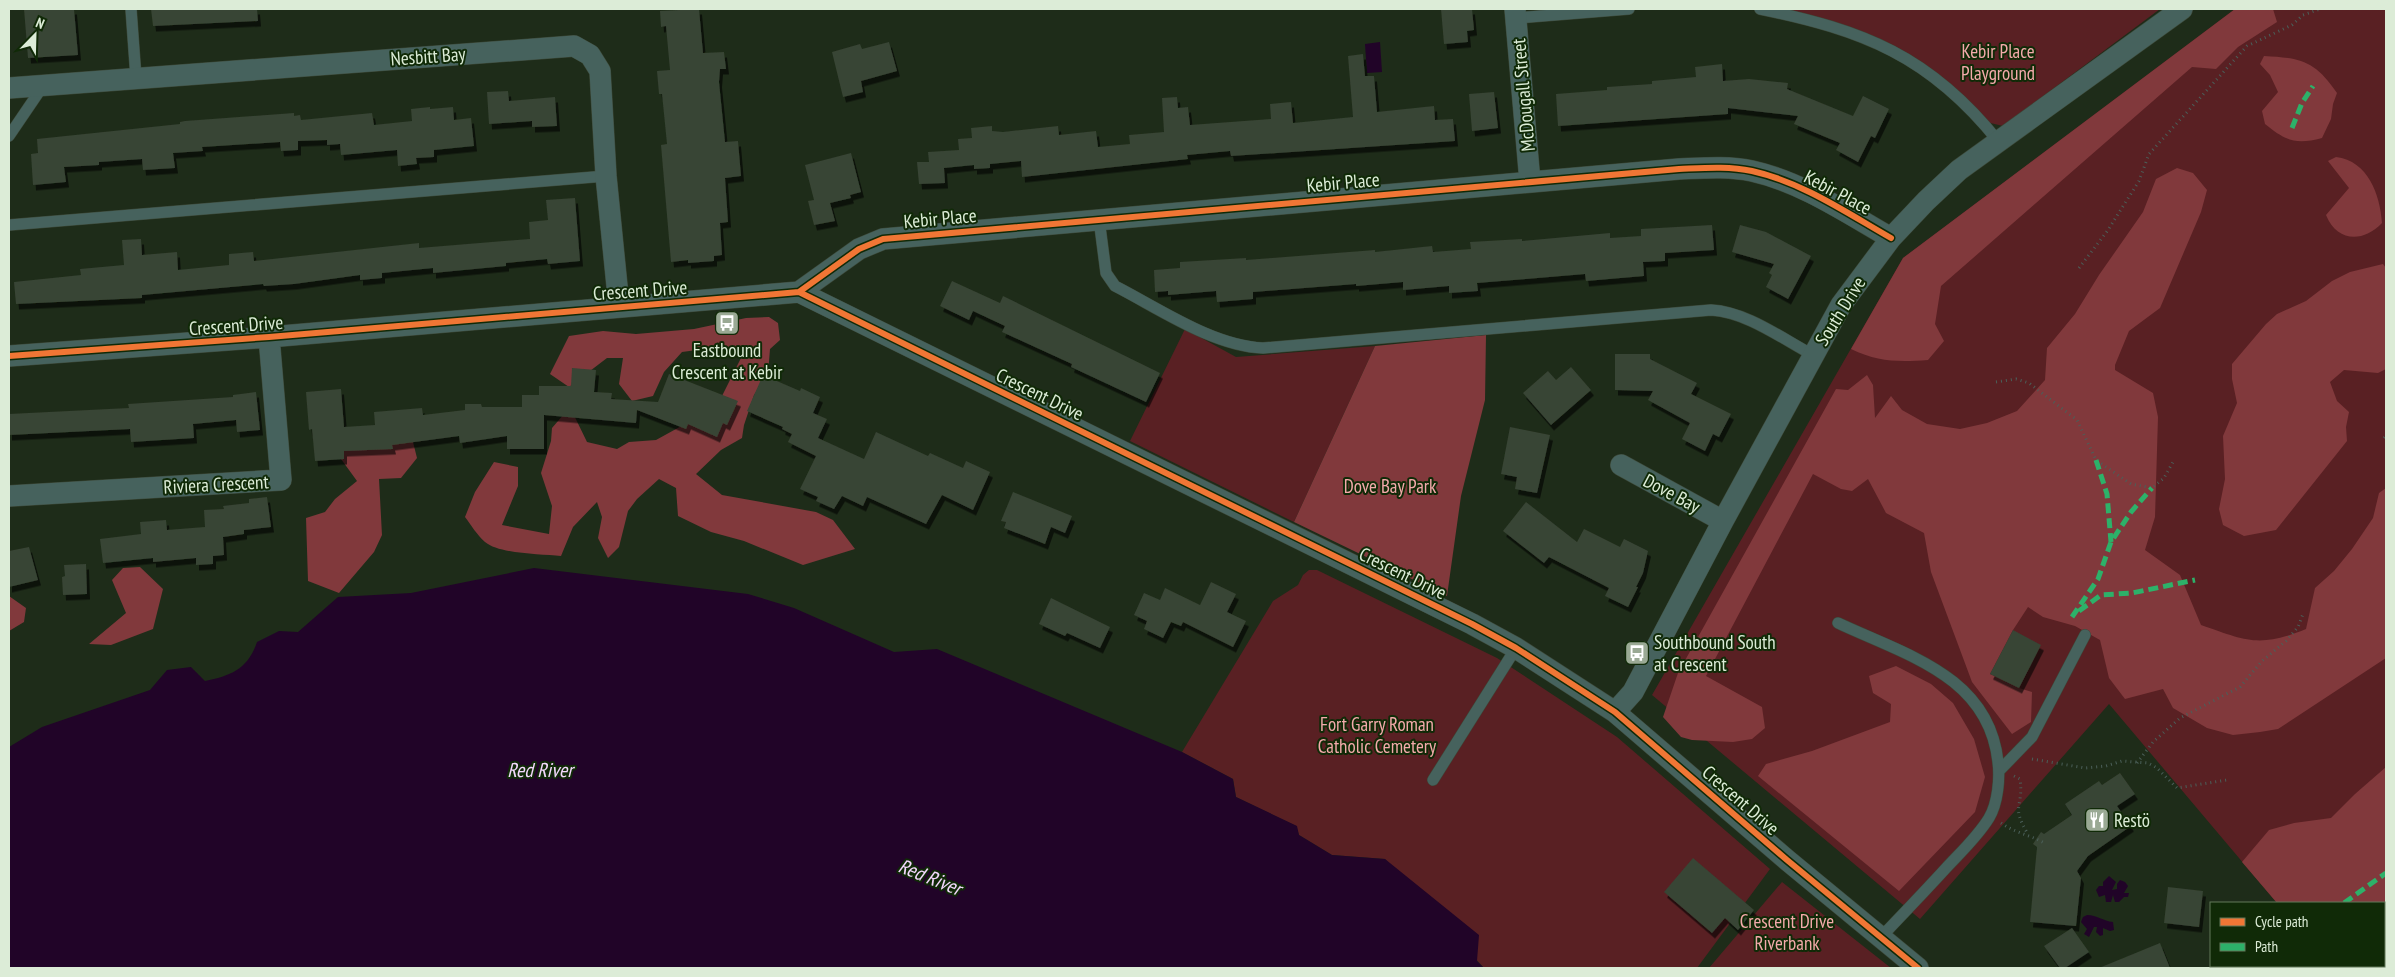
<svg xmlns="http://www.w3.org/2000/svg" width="2395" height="977" font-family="'PT Sans Narrow',sans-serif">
  <defs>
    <filter id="shadow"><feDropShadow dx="3" dy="5.5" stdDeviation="0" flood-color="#0009"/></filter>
  </defs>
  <rect width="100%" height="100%" fill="#1e2c19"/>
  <path fill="#592023" d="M1760 9H2160L2003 126 1982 121 1891 49Z
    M2235 9H2386V968H2247L2250 966H2384V903H2277L2109 704 1920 919 1652 695 1903 258Z
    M1185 329 1236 357 1375 346 1294 522 1130 441Z
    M1309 570H1317L1497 658 1617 737 1770 869 1697 968H1484L1385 859 1332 855 1299 835 1296 826 1236 797 1233 779 1182 752 1273 601 1298 585 1303 575Z
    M1782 882 1891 968H1709Z"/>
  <path fill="#81393c" d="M2235 9H2273L2277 22 2238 47 2216 69 2192 67 1941 286 1935 324 1944 341 1928 360C1898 362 1878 362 1851 349L1903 258Z
    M2264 56C2302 58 2315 61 2337 93L2333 104 2331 119 2322 138C2296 145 2286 141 2265 124L2262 111 2278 92 2270 75 2260 64Z
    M2336 157C2368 161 2380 194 2382 223 2363 243 2337 242 2326 215L2349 188 2328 161Z
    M2177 168 2193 173 2207 190 2201 212 2160 308 2129 331 2115 365V370L2153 393 2158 417 2155 517 2145 550 2180 575 2201 625C2247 641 2259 648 2306 629L2315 588 2334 571 2352 549 2373 518 2379 493 2386 488V658L2278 729 2260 732 2233 735 2207 728 2173 708 2163 689 2125 699 2109 678 2100 640 2075 626 2043 617 2028 607 2013 630 1990 674 2019 688 2032 692 2031 722 2012 734 1972 682 1931 572 1924 533 1886 513 1868 479 1852 491 1841 489 1813 474 1706 676 1762 707 1765 728 1752 739 1733 742 1692 740 1681 737 1663 717 1678 673 1836 389 1848 390 1867 375 1873 385 1875 418 1891 396 1902 410 1927 424 1960 429 1987 423 2017 411 2045 380 2047 348 2075 314 2099 275 2143 212 2156 179Z
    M2383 264 2386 268V369L2378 373 2344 370 2330 382 2337 401 2349 412 2346 427 2347 441 2276 530 2244 536 2223 525 2219 509 2225 479 2223 436 2237 403 2232 379V364L2266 324 2277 314 2306 301 2332 281 2350 272Z
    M769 317 778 323 780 340 770 349 768 374 754 395 744 425 742 438 721 450 696 474 722 495 816 512 833 520 855 549 803 565 744 541 711 532 678 516 676 488 659 479 637 499 628 511 619 547 608 558 598 538 602 517 597 502 573 527 561 556C541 554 499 554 485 542 477 535 471 525 465 517L475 492 494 462 518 467V486L502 525 549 534 552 506 541 473 551 441 552 428 570 407 587 442 617 449 629 442 656 440 705 413 721 398 746 348 729 357 697 350 682 352 664 372 653 396 632 401 619 384 623 358H607L569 387 550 374 569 336 603 331 636 334 694 329 746 318Z
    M1486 335 1485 400 1461 496 1447 596 1294 522 1375 346Z
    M350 432 413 442 417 458 401 478 379 479 382 535 374 552 339 593 308 581 306 518 325 512 335 499 357 481 341 459Z
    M140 567 163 589 153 629 111 645 89 644 126 613 112 580 123 568Z
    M9 596 26 608 24 622 9 631Z
    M1896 666 1931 684 1953 703 1974 739 1985 777 1975 812 1899 891 1758 776 1766 764 1812 751 1890 722 1891 704 1873 693 1869 676Z
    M2386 767V968H2247L2250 966H2384V903H2277L2242 862 2269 830 2294 823 2331 818 2355 794Z"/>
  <path fill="#210428" d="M1380 42 1382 72 1367 73 1365 44Z
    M534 568 748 594 794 608 894 652 937 649 1182 752 1233 779 1236 797 1297 826 1299 835 1332 855 1385 859 1479 935 1477 961 1484 968H9V747L42 727 150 690 167 670 191 667 205 681C231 676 248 669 257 642L279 631 298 632 338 597 411 593Z
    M2109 876 2116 882 2112 890 2117 889V884L2120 880 2125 882 2128 886 2124 893H2129L2128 897H2124L2119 902H2115L2113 895 2111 902H2106L2105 895 2099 897 2096 890 2099 886H2103V882Z
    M2087 915C2097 915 2103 921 2113 922L2114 930 2110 931 2103 928V935L2100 936 2096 932 2097 927H2094L2089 937 2084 934 2087 929 2081 922 2083 917Z"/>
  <path fill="#384434" filter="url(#shadow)" d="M24 9H74L78 55 28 58Z
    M151 9H257L258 21 153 26Z
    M699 9 703 53 724 52 726 69H720L719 82 725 142 738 141 741 176 725 178 728 222 720 223 722 255 714 256V261L688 263V260L671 262 661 145 667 144 662 94H659L657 71 670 70 666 26 661 27 660 11Z
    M1441 9H1472L1474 30 1467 31 1468 42 1444 44Z
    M889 42 897 71 861 81 863 92 843 97 832 52 860 44 862 49Z
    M1363 54 1365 76H1374L1377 112 1434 106 1435 120 1453 119 1455 141 1231 156 1230 151 1187 155 1188 159 1022 177 1021 161 990 164V168L974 169V165L944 168 945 183 919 184 917 162H929L928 152 959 150 958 139 972 138 971 128 992 126V131L1003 132 1058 126 1059 135 1096 131 1098 147 1130 144 1129 135 1164 132 1162 98 1177 97 1178 108 1188 107 1190 125 1271 119 1270 104 1291 102 1293 123 1353 117 1348 56Z
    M1722 64 1723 81 1749 79 1788 83 1787 89 1853 116 1863 96 1889 109 1875 138 1871 136 1858 162 1836 150 1840 143 1794 124 1798 116 1728 108V114L1558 126 1556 94 1607 90V87L1652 84V81L1696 77 1695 67Z
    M508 91 509 101 555 97 557 126 532 127V121L489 124 487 92Z
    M1494 92 1498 128 1472 131 1469 94Z
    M430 107V109L453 107 454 120 471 118 474 146 434 150V157L416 158 417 164 398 166 397 150 341 155 340 144 327 145V140L298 141V150L281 151 280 142 202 147 203 151 173 153 175 168 143 170 142 159 99 162V165L64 167 66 182 33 185 31 154 38 153 37 139 180 124V122L185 121 294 113V116L300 115 301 120 372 113 374 125 412 121 411 109Z
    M851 153 861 192 850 195 851 198 830 203 835 221 814 225 808 201 814 200 805 165Z
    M575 198 580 261 548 264 547 259 506 263V266L464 270 433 273V268L382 273V278L360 280V275L294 284 264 286 263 284 142 295V298L16 304 14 282 81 275 80 269 124 265 122 240 141 239 142 255 177 252 178 270 229 265V254L253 252 254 261 419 243V248L530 239 529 222 548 220 546 200Z
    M1712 225 1714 250 1665 253V261L1643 262 1644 276 1586 281 1585 274 1477 283 1478 291 1449 293V286L1403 290V282L1356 286V284L1253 292V299L1217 302 1216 291 1168 295V291L1155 292 1154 270 1180 268V262L1246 258V260L1375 250V252L1432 246 1433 252 1471 249 1470 242 1522 239V241L1610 233V238L1641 236V229Z
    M1740 225 1766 232 1811 256 1788 299 1766 287 1772 275 1769 273 1774 264 1732 252Z
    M952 281 1000 303 1003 296 1160 373 1146 402 1071 367 1072 364 1002 332 1005 326 973 311 969 320 940 306Z
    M1615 354H1650V359L1697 383 1691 394 1731 414 1719 437 1713 434 1705 451 1682 439 1690 423 1648 400 1653 391 1615 390Z
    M1571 367 1591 390 1551 425 1523 393 1548 371 1556 380Z
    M572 368 596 370 594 392 612 393 611 399 658 402 669 374 738 401 727 425 723 423 717 437 688 424 686 429 637 410 636 423 544 415V449H507V436L460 443 459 436 392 445 393 449 344 451V459L315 461 312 429 309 430 306 392 341 389 344 427 375 425 374 412 422 408 423 415 465 410V404H481L482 407H522V395H539V386H571Z
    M763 375 800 391 801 388 820 397 813 413 827 419 818 438 864 459 876 432 928 456 930 453 963 468 966 461 990 472 973 510 942 495 926 524 867 497 863 506 842 496 834 509 816 501 818 497 800 489 816 456 788 442 792 434 782 429 783 427 747 411Z
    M256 392 260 430 237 432 236 420 193 424 194 438 131 442 130 429 9 435V414L129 408 128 404 233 397V395Z
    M1510 427 1550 435 1537 493 1515 489 1517 477 1501 474Z
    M1013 492 1072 516 1065 533 1051 527 1045 544 1004 528 1006 522 1001 521Z
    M267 497 271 527 244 530V534L223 537 224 555 213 556V564L196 565V558L153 562V558L103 563 100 539 141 534 140 522 166 520 167 530 205 527 204 510 224 509 223 506 249 503V499Z
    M1526 502 1577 542 1584 529 1620 547 1624 539 1648 551 1643 573 1636 587H1638L1628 607 1605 596 1609 588 1549 557 1544 563 1503 531Z
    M29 547 38 580 9 587V551Z
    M86 564 87 594 63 595 62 577 65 576 64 565Z
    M1211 582 1236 594 1227 612 1246 621 1233 647 1183 622 1181 626 1171 622 1163 638 1144 629 1147 621 1134 615 1144 593 1160 600 1165 588 1200 605Z
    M1051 598 1110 627 1100 648 1067 633 1065 636 1039 624Z
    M2013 630 2041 645 2019 688 1990 674Z
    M2120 773 2135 794 2117 806 2131 826 2088 856 2077 871 2081 878 2076 926 2030 922 2037 847 2033 844 2041 832 2044 834 2072 815 2065 804 2099 781 2102 785Z
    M1693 858 1754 910 1738 930 1725 918 1712 933 1664 892Z
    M2168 887 2203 891 2199 927 2164 923Z
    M2072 928 2089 952 2065 968H2060L2044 946Z
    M2160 943 2170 968H2099Z"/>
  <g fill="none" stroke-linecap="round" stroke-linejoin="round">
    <defs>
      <path id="service" d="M131 9 136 78
        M1760 9C1863 30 1930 56 1998 141
        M1516 18 1629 9
        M9 136 43 86
        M1099 219 1106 273 1115 286C1160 309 1213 346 1263 348L1711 310C1747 312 1781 338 1813 355
        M9 225 606 176
        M1838 623C1906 655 1989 676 1998 762 2000 778 1998 803 1989 818 1978 836 1962 851 1947 867 1926 890 1904 913 1882 936
        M1999 771 2032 737 2085 635
        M1433 780 1516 648"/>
      <path id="minor" d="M1515 9 1530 182
        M9 88 574 46 590 55 600 71 606 176 619 306
        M799 292 859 249 883 239 1679 169C1704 168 1728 166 1752 171 1802 182 1847 213 1891 238
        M9 356 269 337 799 292 1472 624 1516 648 1615 712 1787 860 1918 968
        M1621 465 1723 521
        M9 496 281 480 269 337
        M1615 712 1633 692 1723 521 1841 305 1891 238 1926 201 1959 170 2182 9"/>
    </defs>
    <use href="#service" stroke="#3d4939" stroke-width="12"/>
    <use href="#minor" stroke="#3d4939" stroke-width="22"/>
    <path stroke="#4b5f59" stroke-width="3" stroke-dasharray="1 4" stroke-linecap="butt" d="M2079 268 2108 230 2139 181 2149 154 2247 46 2292 25 2303 15 2320 9
      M1996 382 2016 379 2029 383 2077 420 2096 460 2131 484 2152 488 2164 478 2173 462
      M2384 438 2386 436
      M2032 759 2085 768 2106 766 2122 761 2148 763 2157 768 2177 788 2227 780
      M2137 763 2153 742 2180 718 2240 687 2262 661 2286 641 2298 627 2303 614
      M2014 776 2020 779C2024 808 2010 805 2028 834
      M2001 823C2015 833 2031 835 2046 844"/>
    <use href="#service" stroke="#46625d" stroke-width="11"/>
    <use href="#minor" stroke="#46625d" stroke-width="21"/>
    <path stroke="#2db169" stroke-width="5" stroke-dasharray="10 5" stroke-linecap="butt" d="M2292 128 2302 103 2313 86
      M2096 460 2107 494 2111 542
      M2079 611 2101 595 2132 593 2195 580
      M2072 617 2098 579 2111 542 2131 512 2152 488
      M2344 903 2386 873
      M2384 950 2386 948
      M2254 968 2258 966
      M2299 968V966
      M2331 968V966"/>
    <defs>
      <path id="cycleway" d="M799 292 859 249 883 239 1679 169C1704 168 1728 166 1752 171 1802 182 1847 213 1891 238
        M9 356 269 337 799 292 1472 624 1516 648 1615 712 1787 860 1918 968"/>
    </defs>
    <use href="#cycleway" stroke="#102a07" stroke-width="9"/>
    <use href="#cycleway" stroke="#f07635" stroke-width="6"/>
  </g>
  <defs>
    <symbol id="bus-square" viewBox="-11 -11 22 22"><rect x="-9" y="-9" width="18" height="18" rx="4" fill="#9aa994" stroke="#102a07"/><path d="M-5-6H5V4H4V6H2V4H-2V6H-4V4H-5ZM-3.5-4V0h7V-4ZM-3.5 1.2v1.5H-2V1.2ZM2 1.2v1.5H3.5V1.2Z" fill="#fff"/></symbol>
    <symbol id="restaurant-square" viewBox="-11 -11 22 22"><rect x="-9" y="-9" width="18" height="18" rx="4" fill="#9aa994" stroke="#102a07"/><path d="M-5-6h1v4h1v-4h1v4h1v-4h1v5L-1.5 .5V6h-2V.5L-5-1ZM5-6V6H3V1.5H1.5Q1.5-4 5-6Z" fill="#fff"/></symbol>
  </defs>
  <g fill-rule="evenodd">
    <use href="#bus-square" x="713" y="309" width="28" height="28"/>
    <use href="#bus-square" x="1623" y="639" width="28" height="28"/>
    <use href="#restaurant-square" x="2083" y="806" width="28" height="28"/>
  </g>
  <g text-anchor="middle" stroke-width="4" stroke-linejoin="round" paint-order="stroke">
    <g font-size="19" fill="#f4aaab" stroke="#102a07">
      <text x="1998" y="58">Kebir Place<tspan x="1998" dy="22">Playground</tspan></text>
      <text x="1390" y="493">Dove Bay Park</text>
      <text x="1377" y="731">Fort Garry Roman<tspan x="1377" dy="22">Catholic Cemetery</tspan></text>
      <text x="1787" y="928">Crescent Drive<tspan x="1787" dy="22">Riverbank</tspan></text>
    </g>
    <g font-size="19" fill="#dcecd7" stroke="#102a07">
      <text transform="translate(428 56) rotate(-4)" y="7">Nesbitt Bay</text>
      <text transform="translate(1523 95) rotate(-95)" y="7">McDougall Street</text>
      <text transform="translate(1343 182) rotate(-5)" y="7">Kebir Place</text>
      <text transform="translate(1838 192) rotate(28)" y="7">Kebir Place</text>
      <text transform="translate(940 218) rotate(-5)" y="7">Kebir Place</text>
      <text transform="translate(640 290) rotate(-4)" y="7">Crescent Drive</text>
      <text transform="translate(1840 311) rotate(-58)" y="7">South Drive</text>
      <text transform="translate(236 325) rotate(-4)" y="7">Crescent Drive</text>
      <text transform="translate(1040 394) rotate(26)" y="7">Crescent Drive</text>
      <text transform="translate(216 484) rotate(-3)" y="7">Riviera Crescent</text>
      <text transform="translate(1672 493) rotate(28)" y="7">Dove Bay</text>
      <text transform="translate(1403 573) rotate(26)" y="7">Crescent Drive</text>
      <text transform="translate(1741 800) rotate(41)" y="7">Crescent Drive</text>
    </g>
    <g font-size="19" fill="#dcecd7" stroke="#102a07" text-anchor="start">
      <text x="727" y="357" text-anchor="middle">Eastbound<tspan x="727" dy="22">Crescent at Kebir</tspan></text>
      <text x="1654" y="649">Southbound South<tspan x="1654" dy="22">at Crescent</tspan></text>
      <text x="2114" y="827">Restö</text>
    </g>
    <g font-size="20" font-style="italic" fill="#f4d8fd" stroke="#102a07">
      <text x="540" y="777">Red River</text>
      <text transform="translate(930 877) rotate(22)" y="7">Red River</text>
    </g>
  </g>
  <rect width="2395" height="977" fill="none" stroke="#dcecd7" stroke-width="20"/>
  <rect x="2210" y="902" width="175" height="65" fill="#102a07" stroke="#62785a"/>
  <rect x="2220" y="918" width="25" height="8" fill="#f07635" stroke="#62785a"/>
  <text x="2255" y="927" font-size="15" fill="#dcecd7">Cycle path</text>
  <rect x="2220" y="943" width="25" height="8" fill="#2db169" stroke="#62785a"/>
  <text x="2255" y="952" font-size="15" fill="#dcecd7">Path</text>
  <g transform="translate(35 35) rotate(23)" stroke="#102a07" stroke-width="4" paint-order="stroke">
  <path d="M0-4L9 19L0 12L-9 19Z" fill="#dcecd7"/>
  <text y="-8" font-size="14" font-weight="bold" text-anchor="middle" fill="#dcecd7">N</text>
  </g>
</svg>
